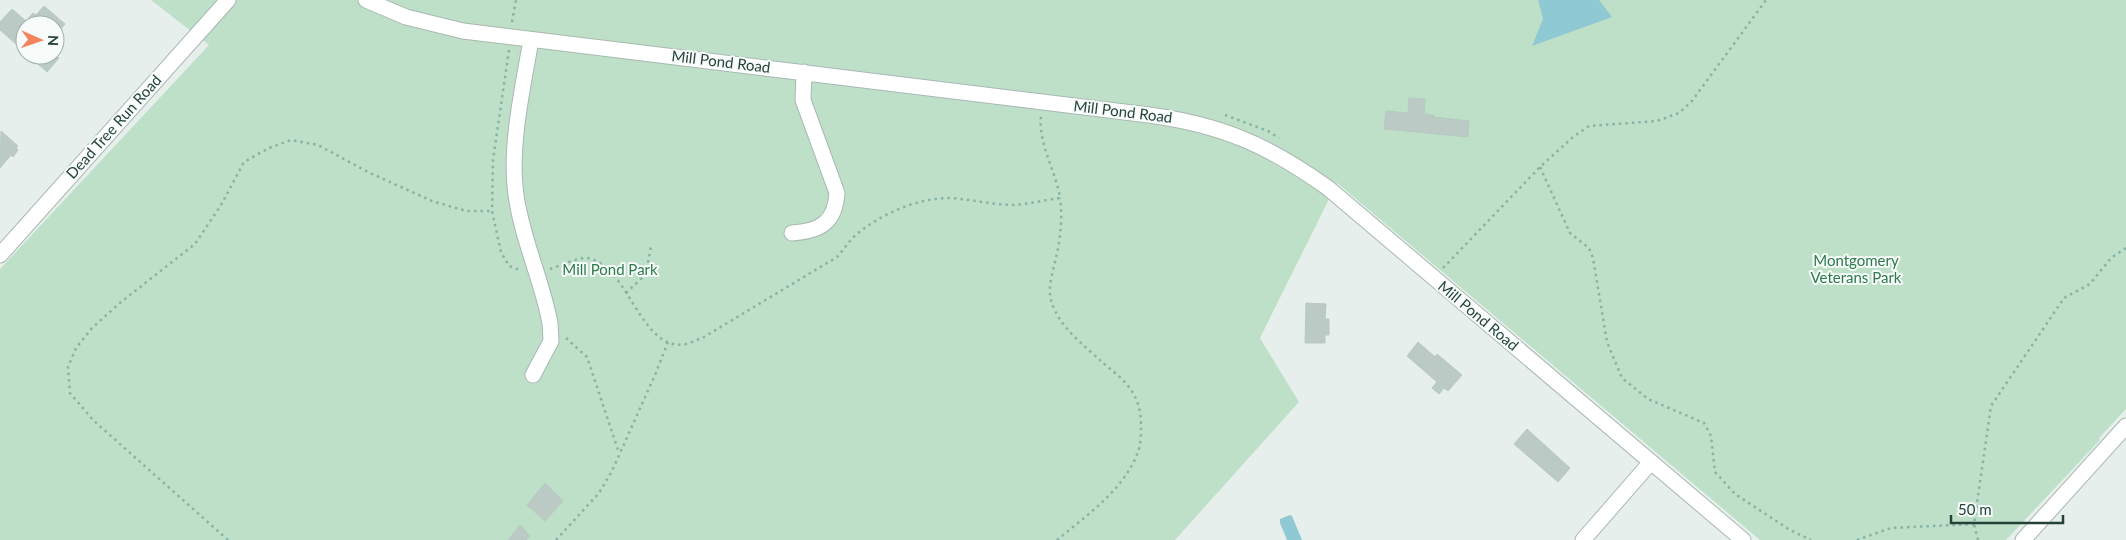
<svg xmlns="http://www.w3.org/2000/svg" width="2126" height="540" font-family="Lato,sans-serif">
  <rect width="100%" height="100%" fill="#e6efeb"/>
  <path fill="#bfe0c8" d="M151 0H2126V409L2099 438 2100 440 2006 540H1760L1337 183 1260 338 1299 402 1175 540H0V269L209 45Z"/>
  <path fill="#8ec9d4" d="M1538 0H1599L1612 17 1532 46 1543 19Z
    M1290 515 1292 516 1302 540H1287L1280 523V519Z"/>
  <path fill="#bbcac4" stroke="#b8c9c2" d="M44 6 65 24 55 36V25H25V52L0 30V22L12 9 26 21 33 13 36 15Z
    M55 54 59 58 47 72 28 55Z
    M1409 98 1425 99 1424 114 1434 115V117L1469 121 1468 137 1384 129 1386 111 1408 113Z
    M1 131 18 146 16 148 18 150 13 157 11 155 0 168Z
    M1306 303 1326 304 1325 319H1329V335H1325V343H1305Z
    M1418 342 1435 357 1437 354 1462 375 1448 391 1444 388 1439 394 1432 388 1437 382 1407 356Z
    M1527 429 1570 468 1558 482 1514 444Z
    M545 483 563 501 545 521 527 505Z
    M520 525 530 536 526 540H508Z"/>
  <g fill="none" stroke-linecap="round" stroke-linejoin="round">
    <defs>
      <path id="minor" d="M366 0 406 17 463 31 1149 115C1222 125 1268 145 1328 188L1743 540
        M531 40C523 87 509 147 516 195 522 239 542 280 550 323L551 341 533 375
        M792 233C820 231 835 223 837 193L803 100 804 72
        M0 255 228 0
        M1583 540 1651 462
        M2023 540 2126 426"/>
    </defs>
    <use href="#minor" stroke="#a8b8b2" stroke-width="17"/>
    <path stroke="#86b3a5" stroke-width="2.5" stroke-dasharray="2.5 4" stroke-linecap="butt" d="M512 22 516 0
      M509 50 493 160 492 211 501 252 509 266 520 270
      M1225 115 1268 131 1279 138
      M1540 167 1570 233 1589 248 1593 258 1607 342 1622 378 1648 399 1704 423 1711 436 1715 472 1735 494 1790 530 1811 540
      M1443 268 1540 167 1573 137 1589 126 1657 121 1679 113 1692 101 1766 0
      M550 269C559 266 579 257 587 258 628 263 641 354 686 344 692 343 698 339 704 337L837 257C844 250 849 240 857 234 881 214 917 198 949 198 971 199 992 205 1014 205 1029 204 1045 200 1060 198 1056 171 1038 144 1041 116
      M626 293 646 274 651 246
      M566 338 587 357 619 453
      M228 540 93 420 70 393 68 367 76 348 92 328 121 302 195 244 221 205 244 162 269 148 291 140 318 145 368 172 432 201 466 211H492
      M556 540 599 493 612 471 655 375 668 342
      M1057 540C1087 515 1124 490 1138 452 1141 444 1141 433 1141 425 1141 414 1139 403 1133 393 1126 381 1114 372 1103 363 1086 347 1059 327 1052 303 1047 289 1052 275 1055 262 1060 242 1063 219 1060 198
      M1857 540 1891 528 1974 524
      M1978 540 1974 524 1991 406 2064 298 2090 284 2111 258 2126 248"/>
    <use href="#minor" stroke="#fff" stroke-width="15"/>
  </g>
  <g text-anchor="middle" stroke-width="4" stroke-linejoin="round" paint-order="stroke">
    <g font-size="15" fill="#24423a" stroke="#f7fbf9">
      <text transform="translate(721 62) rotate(7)" y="5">Mill Pond Road</text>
      <text transform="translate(1123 112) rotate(7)" y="5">Mill Pond Road</text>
      <text transform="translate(114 127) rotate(-48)" y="5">Dead Tree Run Road</text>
      <text transform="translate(1478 316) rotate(40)" y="5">Mill Pond Road</text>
    </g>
    <g font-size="15" fill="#2d7a4b" stroke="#f7fbf9">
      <text x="1856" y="266">Montgomery<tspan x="1856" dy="17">Veterans Park</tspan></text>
      <text x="610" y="275">Mill Pond Park</text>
    </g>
  </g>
  <g transform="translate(40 40) rotate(92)"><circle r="24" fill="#f7fbf9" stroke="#a3b1ad"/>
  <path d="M0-4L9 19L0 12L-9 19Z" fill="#f4845f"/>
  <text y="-8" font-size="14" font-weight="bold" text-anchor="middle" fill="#24423a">N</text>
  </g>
  <path d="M1951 515v8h112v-8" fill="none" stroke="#24423a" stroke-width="2.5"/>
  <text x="1958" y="515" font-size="15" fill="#24423a" stroke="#f7fbf9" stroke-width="4" paint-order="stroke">50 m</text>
</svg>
